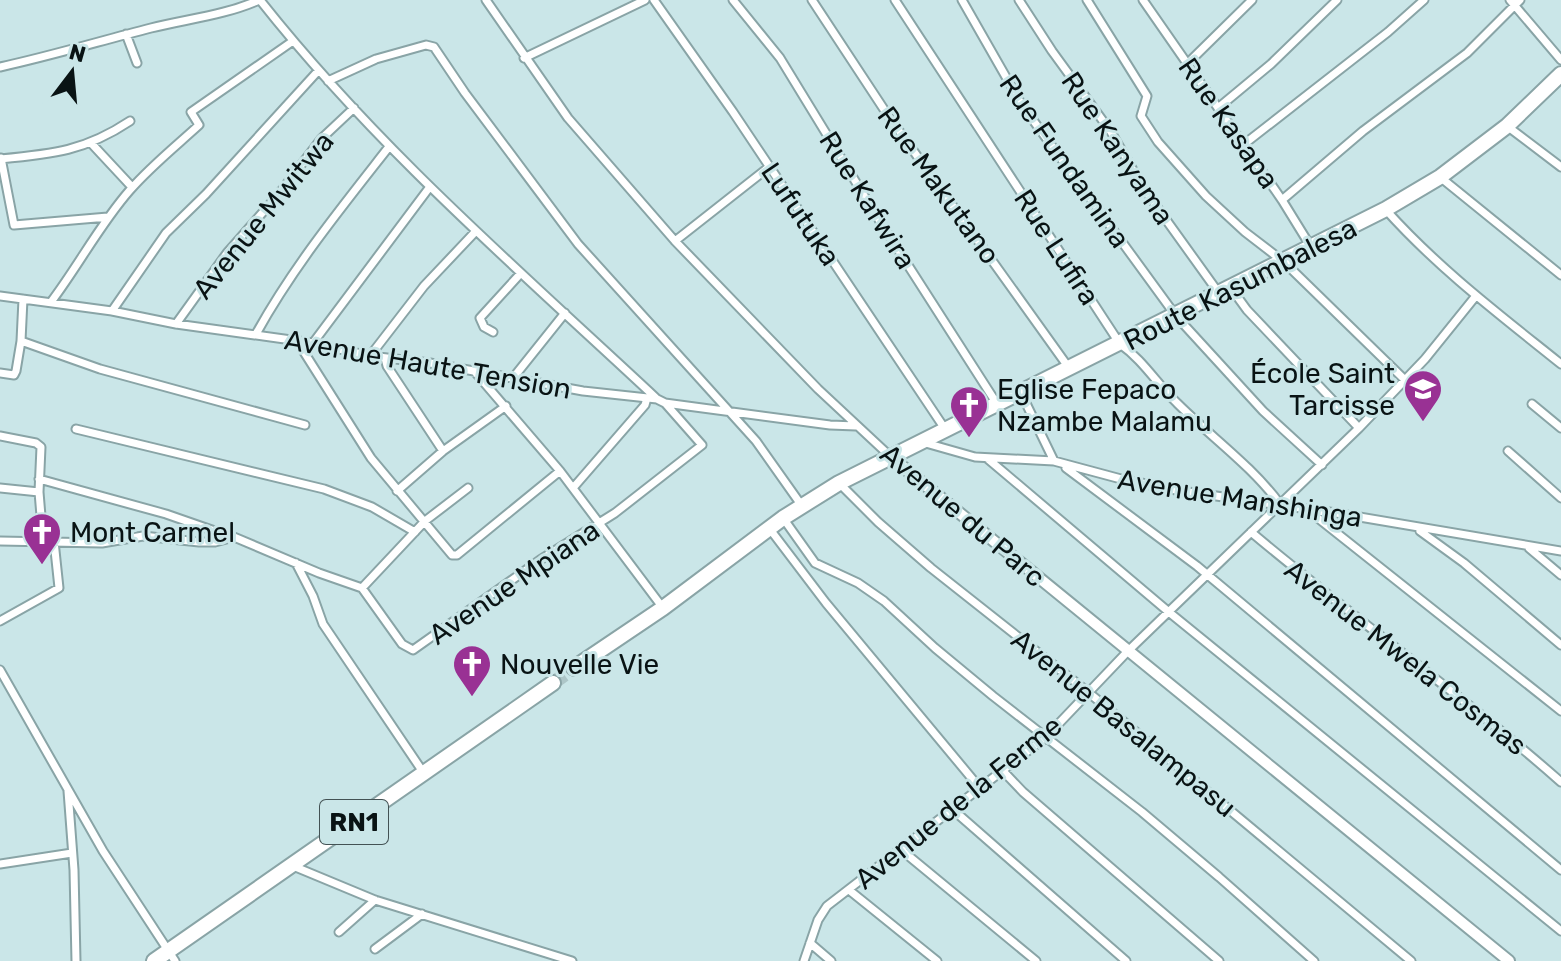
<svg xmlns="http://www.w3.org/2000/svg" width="1561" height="961" font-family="Rubik,sans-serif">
  <rect width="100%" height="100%" fill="#cae6e8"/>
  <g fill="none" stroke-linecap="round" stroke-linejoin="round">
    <path stroke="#adc6c8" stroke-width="14" stroke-dasharray="14 7" stroke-linecap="butt" d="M553 683 574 668"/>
    <defs>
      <path id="street" d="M260 0C377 148 519 270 656 398
        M486 0 568 118 675 241 818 389 892 458
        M654 0 733 112 945 429
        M733 0 780 58 879 220 997 404
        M812 0 887 114 1069 368
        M895 0 1120 344C1143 360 1157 384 1177 403 1211 437 1251 465 1280 504
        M962 0 1022 105 1176 316 1263 411 1322 465
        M1019 0 1052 51 1111 132 1144 189 1218 292
        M1087 0 1147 96 1141 116 1158 142 1206 196 1245 232 1284 262 1405 380
        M1143 0 1282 200 1311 247
        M1510 0 1561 60
        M126 34 137 63
        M524 58 645 0
        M1187 64 1252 0
        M0 67C51 56 100 41 151 28 187 19 226 15 259 0
        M328 81 376 59 426 45 434 47 465 93 578 244 756 441 802 506
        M1218 108 1271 64 1337 0
        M1507 126 1561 167
        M91 143 132 187
        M1243 145 1388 32 1424 0
        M1 158 14 225 108 217
        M0 159C53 154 85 151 130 121
        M1440 177 1561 275
        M1282 200 1363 131 1467 53 1520 0
        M1386 210C1439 269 1500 315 1561 364
        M675 241 769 167
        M1231 288 1247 310 1359 428
        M0 296 112 311 176 324 313 343 370 356 430 363 583 391 657 399 665 403 830 425 856 426
        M51 302C79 265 100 224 130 190 151 166 176 146 199 125L191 112 293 41
        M112 311 166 233 206 194 318 71
        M176 324 227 253 278 195 321 139 354 108
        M493 332 484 327 480 318 521 273
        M256 334C293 267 341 208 388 148
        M21 341 100 369 305 425
        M297 341 371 458 452 555H457L560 471
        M313 343 429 188
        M370 356 424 286 476 231
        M385 358 387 366 443 451
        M475 372 560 471 663 608
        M0 373 14 375 16 371 21 341 23 299
        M513 378 565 313
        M1021 393 1054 461
        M1532 404 1561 428
        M76 429 324 489 372 507 415 532
        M0 436 36 443 41 447 39 492 43 540
        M922 442 975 457 1054 461 1121 479 1181 491 1336 513 1561 551
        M1508 451 1561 498
        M988 459 1170 613 1561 931
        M1066 468 1197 566 1561 870
        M39 479 166 514 232 537
        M839 483 878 522 931 568 1088 692 1411 961
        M0 488 39 492
        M573 488 645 405 647 398
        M397 491 443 451 506 406
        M1309 511 1561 711
        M783 518 815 563 858 583 884 601 935 648 993 696 1142 812 1219 877 1314 961
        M769 528 826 603 979 787
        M1420 531 1464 563 1561 645
        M1251 532C1353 618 1461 694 1561 782
        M0 541 102 543 143 536 199 542H215L234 537 319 573 362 588 402 644 413 650 540 560 615 513 702 445 665 403
        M1529 548 1561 575
        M296 563 313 596 323 624 423 772
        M362 588 425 521 468 488
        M0 621 59 588 54 541
        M0 670 103 851 175 961
        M1003 771 1023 792 1219 961
        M68 791 74 870 76 961
        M951 808 1126 961
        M899 848 1036 961
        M0 864 72 853
        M293 866 375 900 572 961
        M849 890 937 961
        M339 932 375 900
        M810 943 831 961
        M375 949 422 914
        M804 961 818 920 827 906 1046 737 1128 651 1359 428 1425 359 1475 297"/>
      <path id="secondary" d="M892 458 1509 961"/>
      <path id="highway" d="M574 668 663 608 783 518 839 483 1386 209 1440 177 1507 126 1561 74
        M154 961 553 683"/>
    </defs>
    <use href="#street" stroke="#89a4a6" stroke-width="11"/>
    <use href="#secondary" stroke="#89a4a6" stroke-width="14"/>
    <use href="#highway" stroke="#89a4a6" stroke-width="18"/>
    <use href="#street" stroke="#fff" stroke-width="7"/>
    <use href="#secondary" stroke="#fff" stroke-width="10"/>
    <use href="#highway" stroke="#fff" stroke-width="14"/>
  </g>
  <defs>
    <symbol id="school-pin" viewBox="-11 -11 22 30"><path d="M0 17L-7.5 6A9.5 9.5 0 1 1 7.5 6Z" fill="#993194" stroke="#cae6e8"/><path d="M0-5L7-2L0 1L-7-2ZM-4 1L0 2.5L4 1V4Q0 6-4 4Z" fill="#fff"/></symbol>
    <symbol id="church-pin" viewBox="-11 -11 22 30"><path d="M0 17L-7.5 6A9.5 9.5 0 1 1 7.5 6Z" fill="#993194" stroke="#cae6e8"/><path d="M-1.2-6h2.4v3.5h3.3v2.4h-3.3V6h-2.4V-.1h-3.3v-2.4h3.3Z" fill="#fff"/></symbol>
  </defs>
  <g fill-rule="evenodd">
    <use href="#school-pin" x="1401" y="367" width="44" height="60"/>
    <use href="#church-pin" x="947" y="383" width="44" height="60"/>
    <use href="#church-pin" x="20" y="510" width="44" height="60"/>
    <use href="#church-pin" x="450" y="642" width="44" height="60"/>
  </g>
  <g text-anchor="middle" stroke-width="6" stroke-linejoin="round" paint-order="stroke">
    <rect fill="#cae6e8" stroke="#435254" stroke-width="2" x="320" y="800" width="68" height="44" rx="6"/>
    <g font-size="26" font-weight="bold" fill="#091314">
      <text x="354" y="831">RN1</text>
    </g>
    <g font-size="28" fill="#091314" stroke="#cae6e8">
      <text transform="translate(1229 123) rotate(55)" y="10">Rue Kasapa</text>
      <text transform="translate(1118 148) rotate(56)" y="10">Rue Kanyama</text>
      <text transform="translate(1065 161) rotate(55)" y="10">Rue Fundamina</text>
      <text transform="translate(939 185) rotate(54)" y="10">Rue Makutano</text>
      <text transform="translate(868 200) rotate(58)" y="10">Rue Kafwira</text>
      <text transform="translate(801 214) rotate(56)" y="10">Lufutuka</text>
      <text transform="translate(263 215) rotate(-51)" y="10">Avenue Mwitwa</text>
      <text transform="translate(1057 247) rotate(57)" y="10">Rue Lufira</text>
      <text transform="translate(1240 284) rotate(-27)" y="10">Route Kasumbalesa</text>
      <text transform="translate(428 364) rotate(10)" y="10">Avenue Haute Tension</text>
      <text transform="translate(1240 498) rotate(9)" y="10">Avenue Manshinga</text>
      <text transform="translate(963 515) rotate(40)" y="10">Avenue du Parc</text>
      <text transform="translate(514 582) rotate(-34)" y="10">Avenue Mpiana</text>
      <text transform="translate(1406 657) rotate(38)" y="10">Avenue Mwela Cosmas</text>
      <text transform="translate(1124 723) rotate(39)" y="10">Avenue Basalampasu</text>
      <text transform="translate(958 802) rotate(-39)" y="10">Avenue de la Ferme</text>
    </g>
    <g font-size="28" fill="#091314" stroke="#cae6e8" text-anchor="start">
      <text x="1395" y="383" text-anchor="end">École Saint<tspan x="1395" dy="32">Tarcisse</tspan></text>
      <text x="997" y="399">Eglise Fepaco<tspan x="997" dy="32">Nzambe Malamu</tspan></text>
      <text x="70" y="542">Mont Carmel</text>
      <text x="500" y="674">Nouvelle Vie</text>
    </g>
  </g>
  <g transform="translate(72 72) rotate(16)" stroke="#cae6e8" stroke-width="6" paint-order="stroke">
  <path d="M0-6L14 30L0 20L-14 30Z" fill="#091314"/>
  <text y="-12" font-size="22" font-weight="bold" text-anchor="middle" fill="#091314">N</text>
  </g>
</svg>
